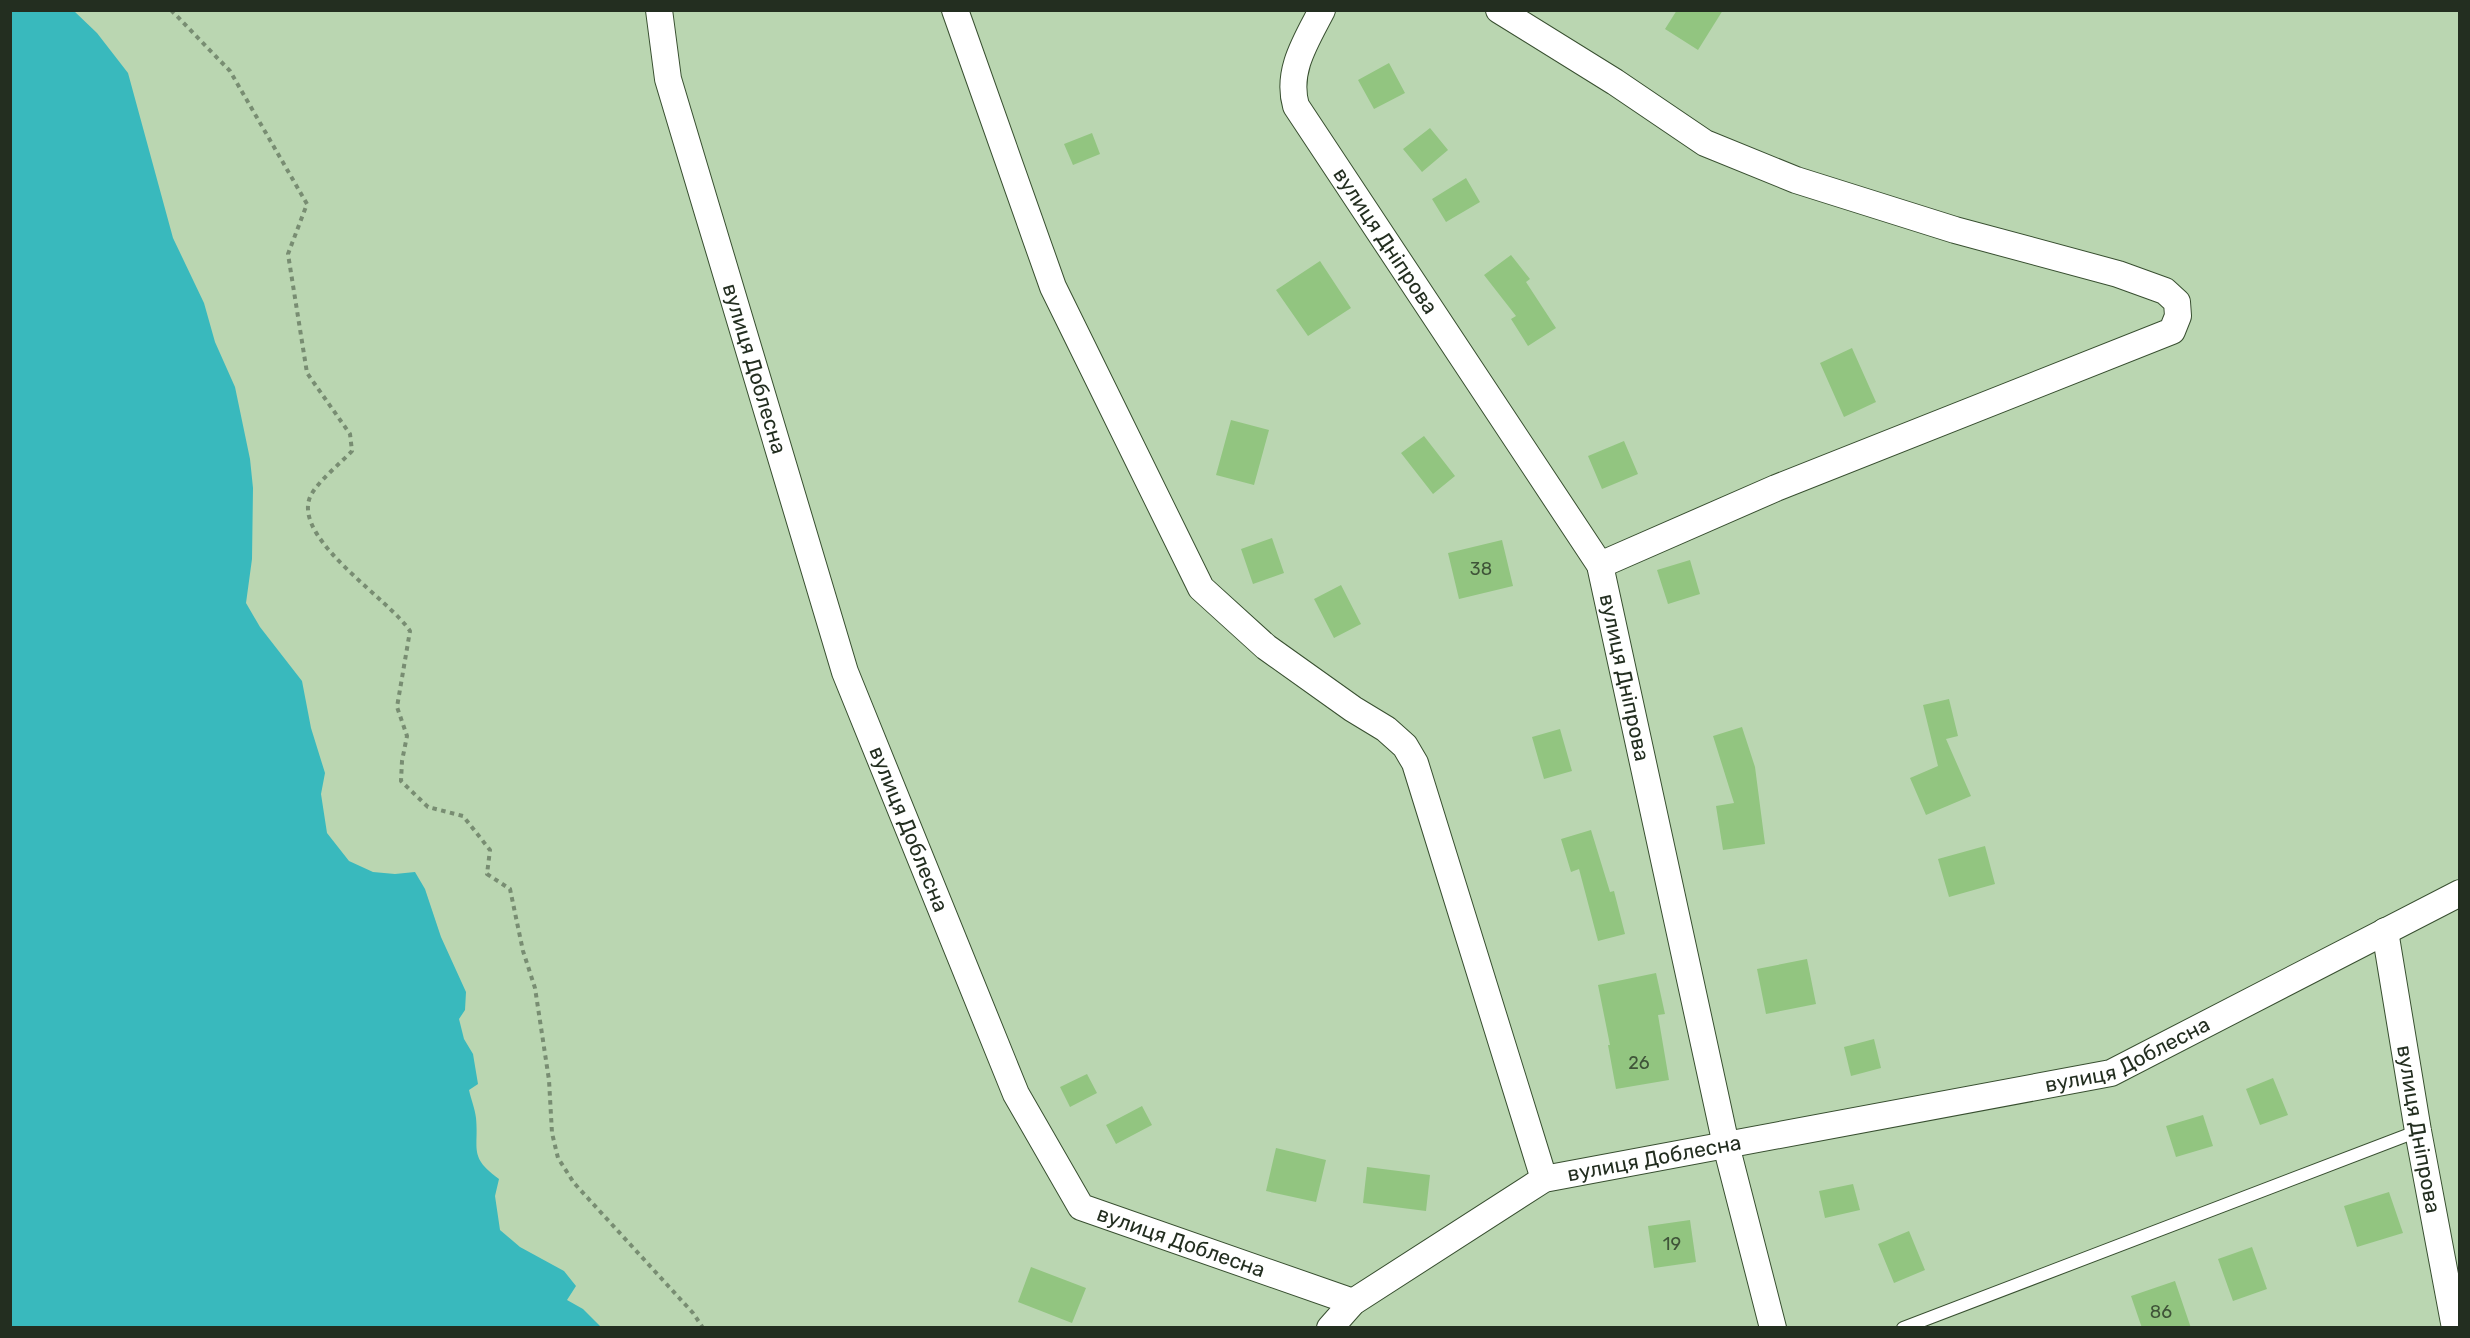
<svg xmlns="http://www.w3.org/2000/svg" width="2470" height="1338" font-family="Rubik,sans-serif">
  <rect width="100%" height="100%" fill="#bad6b1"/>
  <path fill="#39b9bd" d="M10 11H74L97 33 128 73 173 238 204 303 215 342 235 387 250 459 253 488 252 559 246 603 260 627 302 681 311 728 325 773 321 794 327 833 349 861 373 872 395 874 415 872 425 889 441 937 466 992 465 1010 459 1019 464 1039 473 1054 478 1084 469 1090C471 1099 475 1109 476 1118 479 1149 468 1157 499 1179L495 1196 500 1230 520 1247 564 1271 576 1286 567 1300 583 1309 601 1327H11Z"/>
  <path fill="#92c580" d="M1677 10H1723L1698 50 1665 29Z
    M1389 63 1405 93 1374 109 1358 80Z
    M1430 128 1448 150 1422 172 1403 149Z
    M1092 133 1100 154 1073 165 1064 144Z
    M1466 178 1480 202 1446 222 1432 199Z
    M1511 255 1530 279 1526 282 1556 328 1528 346 1511 319 1516 316 1484 275Z
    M1320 261 1351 308 1308 336 1276 290Z
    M1852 348 1876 402 1844 417 1820 363Z
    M1231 420 1269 430 1254 485 1216 475Z
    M1424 436 1455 476 1433 494 1401 453Z
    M1624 441 1638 474 1602 489 1588 456Z
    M1272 538 1284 573 1253 584 1241 549Z
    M1502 540 1513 586 1459 599 1448 553Z
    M1690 560 1700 594 1668 604 1657 570Z
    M1341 585 1361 624 1334 638 1314 599Z
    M1949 699 1958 736 1946 739 1971 796 1926 815 1910 778 1938 766 1923 705Z
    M1742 727 1755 767 1765 844 1723 850 1716 806 1734 803 1713 736Z
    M1560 729 1572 771 1544 779 1532 737Z
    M1591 830 1610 892 1614 891 1625 934 1598 941 1579 869 1571 872 1561 839Z
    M1985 846 1995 884 1949 897 1938 859Z
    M1807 959 1816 1004 1766 1014 1757 969Z
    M1656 973 1665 1014 1658 1015 1669 1080 1616 1089 1608 1045H1610L1598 985Z
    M1874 1039 1881 1068 1851 1076 1844 1047Z
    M1087 1074 1097 1093 1070 1107 1060 1087Z
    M2273 1078 2288 1115 2260 1125 2246 1089Z
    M1142 1106 1152 1125 1116 1144 1106 1125Z
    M2203 1115 2213 1146 2176 1157 2166 1126Z
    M1276 1148 1326 1160 1316 1202 1266 1191Z
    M1367 1167 1430 1175 1426 1211 1363 1203Z
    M1853 1184 1860 1210 1825 1218 1819 1191Z
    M2389 1192 2403 1233 2357 1247 2344 1206Z
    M1690 1220 1696 1262 1654 1268 1648 1226Z
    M1909 1231 1925 1270 1894 1283 1878 1244Z
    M2252 1247 2267 1289 2233 1301 2218 1259Z
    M1031 1267 1086 1288 1072 1323 1018 1302Z
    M2175 1281 2191 1328H2142L2131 1296Z"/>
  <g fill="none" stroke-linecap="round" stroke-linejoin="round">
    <defs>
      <path id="service" d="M1903 1328 2418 1131"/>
      <g id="minor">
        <path id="s1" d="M659 10 668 79 845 672 1016 1094 1081 1207 1353 1302"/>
        <path d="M955 10 1053 287 1201 588 1266 647 1353 709 1386 729 1405 746 1415 763 1544 1179"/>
        <path id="s2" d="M1322 10C1306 41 1286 71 1296 106L1600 565 1726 1145 1773 1328"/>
        <path d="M1499 10 1615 82 1705 143 1796 180 1955 230 2118 274 2165 291 2177 302 2178 316 2172 331 1776 488 1600 565"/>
        <path id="s3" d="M2385 931 2418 1131 2455 1328"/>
        <path id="s4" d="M1330 1328 1353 1302 1544 1179 2111 1073 2460 893"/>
      </g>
    </defs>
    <use href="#service" stroke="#384f30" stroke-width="14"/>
    <use href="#minor" stroke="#384f30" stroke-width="28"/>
    <path stroke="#788d72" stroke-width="4" stroke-dasharray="4.5 4.5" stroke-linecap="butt" d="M171 10 230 71 307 204 288 254 307 373 350 434 352 451C341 463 313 485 309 500 297 542 389 599 410 631L397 707 407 736 402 761 401 781 428 807 463 816 490 850 487 874 510 889 523 951 535 988 549 1080 552 1133 558 1158 574 1183 693 1313 703 1328"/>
    <use href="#service" stroke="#fff" stroke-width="12"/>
    <use href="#minor" stroke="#fff" stroke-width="26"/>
  </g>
  <g text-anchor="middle" stroke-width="5" stroke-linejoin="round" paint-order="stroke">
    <g font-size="18" fill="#3f5438">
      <text x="1481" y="575">38</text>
      <text x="1639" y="1069">26</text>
      <text x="1672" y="1250">19</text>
      <text x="2161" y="1318">86</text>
    </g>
    <g font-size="21" fill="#232e20" stroke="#e4f2df">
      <text dy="7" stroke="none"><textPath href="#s2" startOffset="264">вулиця Дніпрова</textPath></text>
      <text dy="7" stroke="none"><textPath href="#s1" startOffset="372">вулиця Доблесна</textPath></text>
      <text dy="7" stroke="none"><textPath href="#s2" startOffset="768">вулиця Дніпрова</textPath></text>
      <text dy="7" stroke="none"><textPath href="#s1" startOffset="858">вулиця Доблесна</textPath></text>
      <text dy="7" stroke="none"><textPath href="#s4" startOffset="860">вулиця Доблесна</textPath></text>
      <text dy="7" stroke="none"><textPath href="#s3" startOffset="201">вулиця Дніпрова</textPath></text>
      <text dy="7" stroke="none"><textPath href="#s4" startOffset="374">вулиця Доблесна</textPath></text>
      <text dy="7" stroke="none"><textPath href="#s1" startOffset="1380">вулиця Доблесна</textPath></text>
    </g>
  </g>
  <rect width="2470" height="1338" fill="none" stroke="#232e20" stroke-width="24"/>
</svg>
